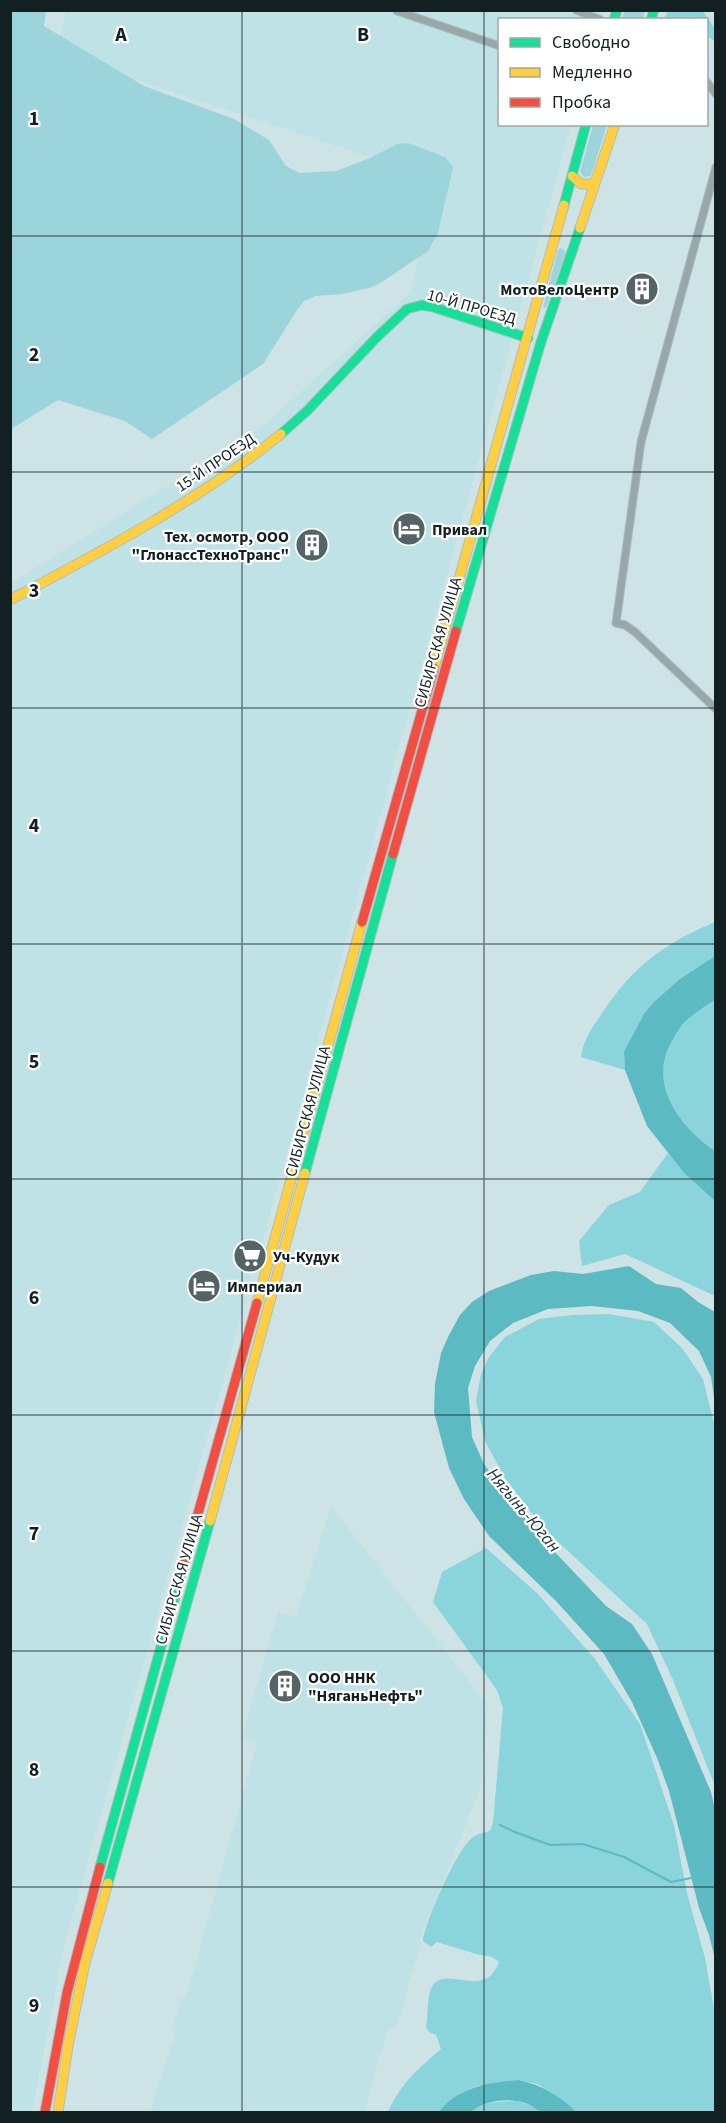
<svg xmlns="http://www.w3.org/2000/svg" width="726" height="2123" font-family="'Source Sans 3',sans-serif">
  <rect width="100%" height="100%" fill="#cee3e5"/>
  <path fill="#bee2e6" d="M66 11H603L601 19 500 20V124L571 125 262 1243 246 1247 241 1269 252 1278 64 1946 32 2112H10V584L262 427 411 292 438 179 56 54Z
    M331 1506 488 1705 480 1789 419 1941 421 1942 398 2023 387 2032 364 2112H150L177 2027 173 2026 181 1998H186L257 1743 242 1738 278 1612 296 1617Z"/>
  <path fill="#9bd5db" d="M11 10 46 11 44 26 144 86 234 119 269 140 286 166 300 173 336 171 370 158 397 144 408 143 445 157 453 167 438 233 428 251 379 284 369 288 342 294 316 296 304 301 297 310 263 364 152 439 125 421 58 400 11 429Z
    M624 11V10L645 11 642 19H622Z
    M593 125H607L591 176 584 177 580 172Z
    M561 248 566 252 546 308 543 307 558 250Z"/>
  <path fill="#8ad4dc" d="M668 11H703L715 29V42L707 35 706 20 664 19Z
    M715 922V956L680 979 624 1052 625 1070 581 1057C584 1038 591 1030 601 1015 632 967 663 944 715 922Z
    M715 1000V1151C680 1127 647 1084 672 1041 675 1036 678 1030 682 1025 691 1015 704 1007 715 1000Z
    M668 1153 684 1173 715 1201V1296L625 1254 582 1266 579 1241 609 1205 640 1192Z
    M609 1314 654 1322 682 1348 703 1379 715 1427V1786L673 1680 647 1624 544 1529 505 1478 485 1441 476 1401 481 1374 489 1357 505 1337 539 1319 572 1315Z
    M486 1548 538 1594 595 1659 640 1724 674 1825 687 1893 705 1958 715 2014V2112H576L552 2093 537 2084 519 2080 477 2086 463 2092 439 2112H388C401 2083 417 2070 441 2049L436 2035 429 2032 426 2027C428 2016 427 1998 431 1989 443 1961 484 2003 499 1962L492 1957 476 1954 437 1942 431 1947 423 1941C425 1922 457 1849 472 1838 477 1834 484 1832 490 1831L493 1823 503 1708 497 1690 433 1602 442 1572Z
    M516 2101 530 2105 543 2112H471C484 2101 500 2102 516 2101Z"/>
  <path fill="#5cbac3" d="M715 956V1000C704 1007 691 1015 682 1025 678 1030 675 1036 672 1041 647 1084 680 1127 715 1151V1201L684 1173 647 1126 625 1070 624 1052 644 1014 654 1002 680 979Z
    M629 1266 656 1284 681 1288 698 1302 715 1312V1404L711 1377 699 1351 670 1323 638 1311 592 1306 548 1309 513 1323 490 1341 475 1366 468 1388 472 1437 484 1464 534 1530 606 1606 632 1624 652 1654 711 1792 716 1814 715 1959 709 1935 699 1908 669 1791 657 1758 632 1702 604 1654 556 1601 489 1536 464 1499 449 1468 434 1412 435 1384 441 1353 449 1335 460 1315 472 1302 489 1291 531 1275 554 1271 583 1274Z
    M519 2080C541 2085 561 2096 576 2112 566 2113 552 2115 542 2112 538 2111 534 2107 530 2105 513 2097 486 2099 471 2112H439C458 2087 490 2082 519 2080Z"/>
  <g fill="none" stroke-linecap="round" stroke-linejoin="round">
    <path stroke="#5cbac3" stroke-width="2" d="M500 1825 515 1832 550 1845 583 1844 624 1857 671 1882 691 1878"/>
    <defs>
      <path id="street" d="M576 10 601 20
        M397 11 500 46
        M706 81 716 94
        M716 167 641 442 616 623 625 625 635 632 716 709"/>
      <path id="fast" d="M614 20 617 10
        M651 20 654 10
        M564 205 586 124
        M281 434 307 411 377 337 407 309 422 305 433 307 528 338
        M456 631 541 342 580 228
        M305 1173 393 854
        M100 1867 185 1560
        M108 1883 210 1521"/>
      <path id="slow" d="M572 176 581 184H594
        M580 228 615 124
        M10 600C104 550 198 501 281 434
        M434 668 564 205
        M257 1303 362 922
        M210 1521 305 1173
        M58 2112 68 2046 85 1963 108 1883"/>
      <path id="jam" d="M393 854 456 631
        M362 922 434 668
        M185 1560 257 1303
        M45 2112 67 1993 100 1867"/>
    </defs>
    <use href="#street" stroke="#aebec0" stroke-width="9"/>
    <use href="#fast" stroke="#aebec0" stroke-width="11"/>
    <use href="#slow" stroke="#aebec0" stroke-width="11"/>
    <use href="#jam" stroke="#aebec0" stroke-width="11"/>
    <use href="#street" stroke="#98a8aa" stroke-width="7"/>
    <use href="#fast" stroke="#16e098" stroke-width="9"/>
    <use href="#slow" stroke="#ffcf43" stroke-width="9"/>
    <use href="#jam" stroke="#f24e42" stroke-width="9"/>
  </g>
  <path fill="none" stroke="#122022" stroke-width="1.5" stroke-opacity="0.55" d="M242 10V2112M484 10V2112M10 236H716M10 472H716M10 708H716M10 944H716M10 1179H716M10 1415H716M10 1651H716M10 1887H716"/>
  <defs>
    <symbol id="building-disc" viewBox="-11 -11 22 22"><circle r="9.5" fill="#546466" stroke="#fff"/><path d="M-4-6H4V6H1V3H-1V6H-4ZM-2.5-4.3h1.7v1.8h-1.7ZM.8-4.3h1.7v1.8H.8ZM-2.5-1h1.7V.8h-1.7ZM.8-1h1.7V.8H.8Z" fill="#fff"/></symbol>
    <symbol id="hotel-disc" viewBox="-11 -11 22 22"><circle r="9.5" fill="#546466" stroke="#fff"/><path d="M-6-4.5h1.5V1H6V5H4.5V3h-9V5H-6ZM-4 0a1.8 1.8 0 1 1 3.6 0ZM.5 0V-2.5h3Q6-2.5 6 0Z" fill="#fff"/></symbol>
    <symbol id="supermarket-disc" viewBox="-11 -11 22 22"><circle r="9.5" fill="#546466" stroke="#fff"/><path d="M-6-5.5h2.5l.6 2H6L4.5 2H-2.5L-4.4-4H-6ZM-1.5 3.2a1.3 1.3 0 1 0 .1 0ZM3 3.2a1.3 1.3 0 1 0 .1 0Z" fill="#fff"/></symbol>
  </defs>
  <g fill-rule="evenodd">
    <use href="#building-disc" x="623" y="270" width="38" height="38"/>
    <use href="#hotel-disc" x="390" y="510" width="38" height="38"/>
    <use href="#building-disc" x="293" y="526" width="38" height="38"/>
    <use href="#supermarket-disc" x="231" y="1237" width="38" height="38"/>
    <use href="#hotel-disc" x="185" y="1267" width="38" height="38"/>
    <use href="#building-disc" x="266" y="1667" width="38" height="38"/>
  </g>
  <g text-anchor="middle" stroke-width="4.5" stroke-linejoin="round" paint-order="stroke">
    <g font-size="16" font-weight="bold" fill="#122022" stroke="#fff" text-anchor="start">
      <text x="619" y="295" text-anchor="end">МотоВелоЦентр</text>
      <text x="432" y="535">Привал</text>
      <text x="289" y="542" text-anchor="end">Тех. осмотр, ООО<tspan x="289" dy="18">"ГлонассТехноТранс"</tspan></text>
      <text x="273" y="1262">Уч-Кудук</text>
      <text x="227" y="1292">Империал</text>
      <text x="308" y="1683">ООО ННК<tspan x="308" dy="18">"НяганьНефть"</tspan></text>
    </g>
    <g font-size="16" fill="#122022" stroke="#fff">
      <text transform="translate(472 306) rotate(16)" y="6">10-Й ПРОЕЗД</text>
      <text transform="translate(215 462) rotate(-34)" y="6">15-Й ПРОЕЗД</text>
      <text transform="translate(437 642) rotate(-74)" y="6">СИБИРСКАЯ УЛИЦА</text>
      <text transform="translate(307 1111) rotate(-75)" y="6">СИБИРСКАЯ УЛИЦА</text>
      <text transform="translate(178 1579) rotate(-74)" y="6">СИБИРСКАЯ УЛИЦА</text>
    </g>
    <g font-size="18" font-style="italic" fill="#1c3133" stroke="#fff">
      <text transform="translate(524 1510) rotate(50)" y="6">Нягынь-Юган</text>
    </g>
  </g>
  <g font-size="20" text-anchor="middle" font-weight="bold" fill="#122022" stroke="#fff" stroke-width="4.5" stroke-linejoin="round" paint-order="stroke">
    <text x="121" y="41">A</text>
    <text x="363" y="41">B</text>
    <text x="34" y="125">1</text>
    <text x="34" y="361">2</text>
    <text x="34" y="597">3</text>
    <text x="34" y="832">4</text>
    <text x="34" y="1068">5</text>
    <text x="34" y="1304">6</text>
    <text x="34" y="1540">7</text>
    <text x="34" y="1776">8</text>
    <text x="34" y="2012">9</text>
  </g>
  <rect width="726" height="2123" fill="none" stroke="#122022" stroke-width="24"/>
  <rect x="498" y="18" width="210" height="108" fill="#ffffff" stroke="#a0a6a7" stroke-width="1.5"/>
  <rect x="510" y="38" width="30" height="9" fill="#16e098" stroke="#a0a6a7" stroke-width="1.5"/>
  <text x="552" y="48" font-size="18" fill="#122022">Свободно</text>
  <rect x="510" y="68" width="30" height="9" fill="#ffcf43" stroke="#a0a6a7" stroke-width="1.5"/>
  <text x="552" y="78" font-size="18" fill="#122022">Медленно</text>
  <rect x="510" y="98" width="30" height="9" fill="#f24e42" stroke="#a0a6a7" stroke-width="1.5"/>
  <text x="552" y="108" font-size="18" fill="#122022">Пробка</text>
</svg>
